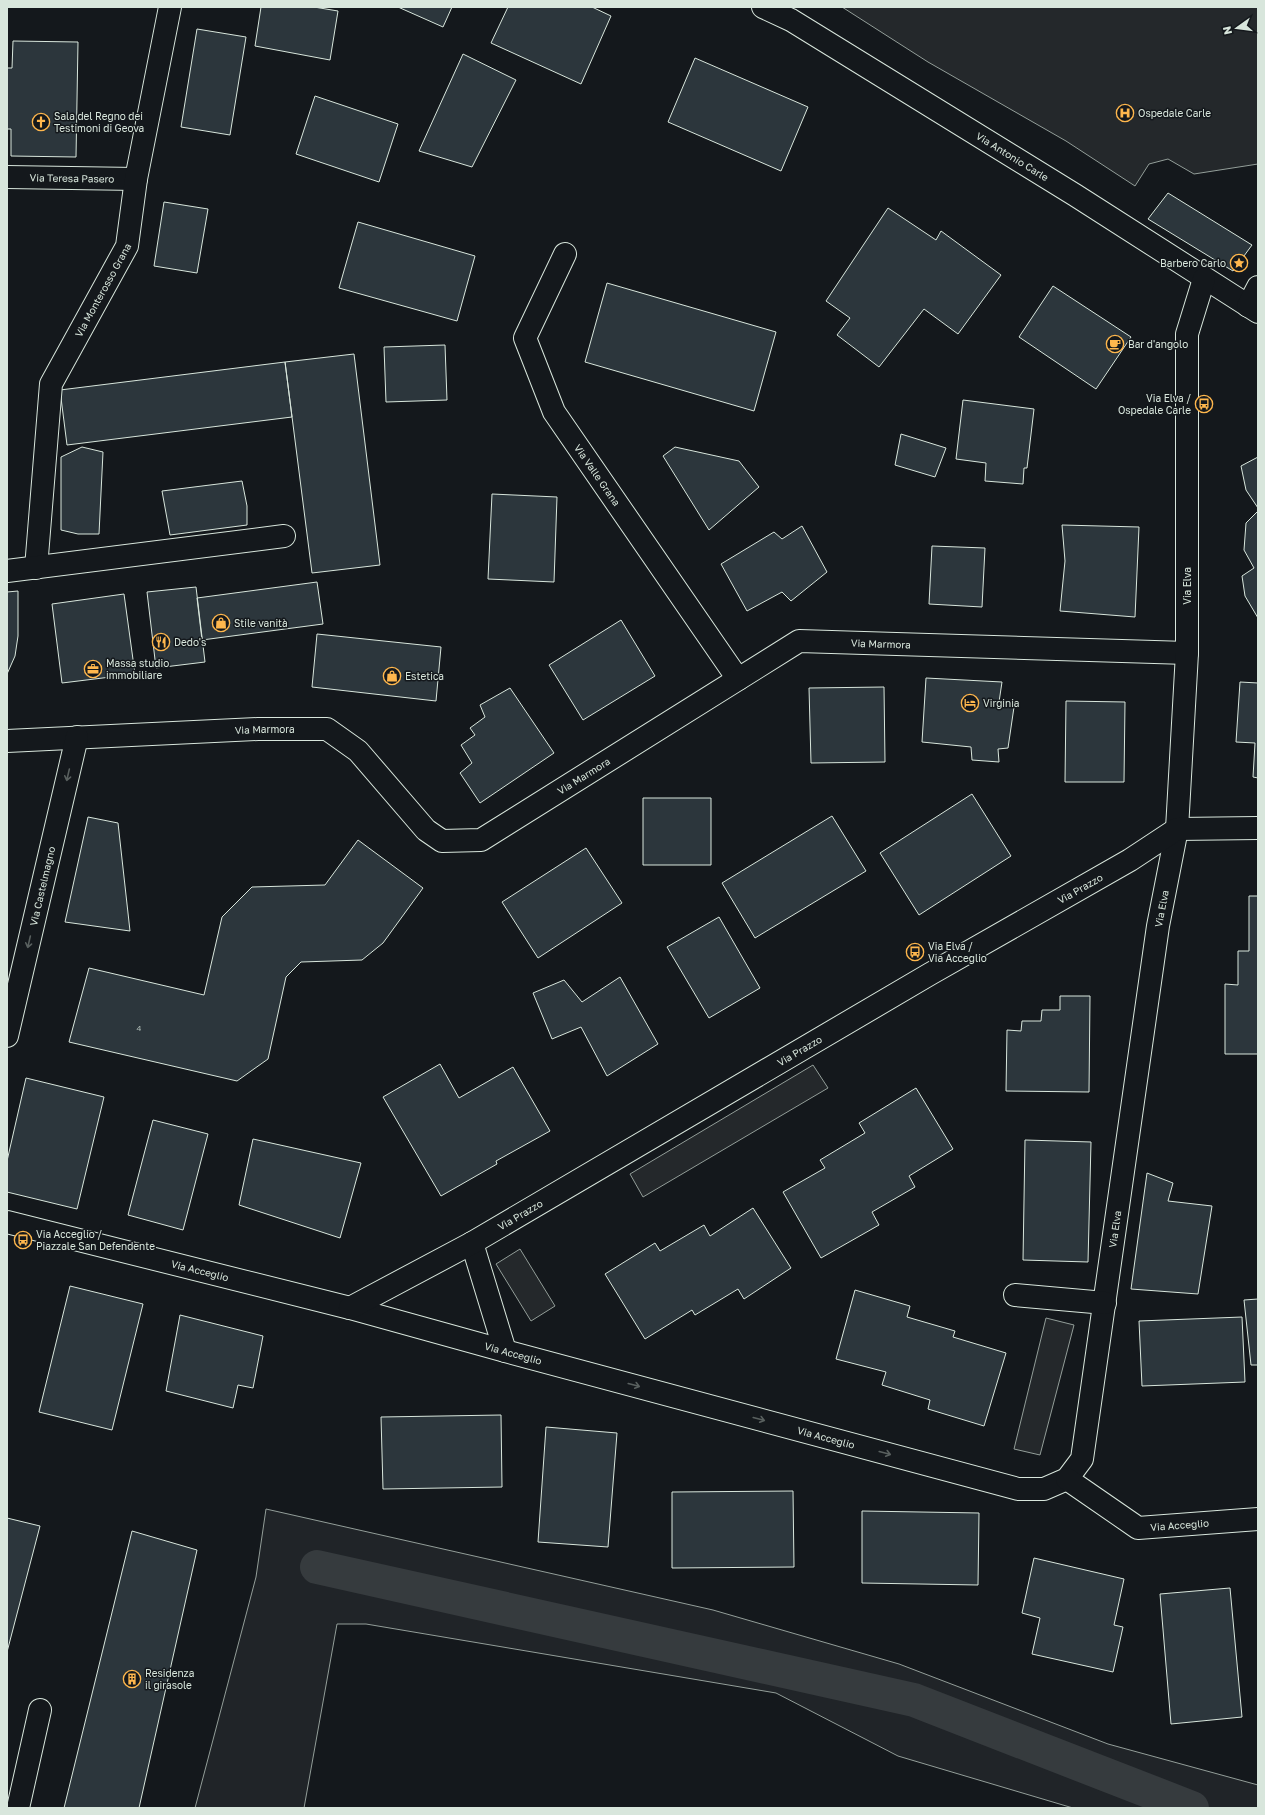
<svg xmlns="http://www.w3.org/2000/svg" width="1265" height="1815" font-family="'Golos Text',sans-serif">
  <rect width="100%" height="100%" fill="#14181c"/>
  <path fill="#202428" stroke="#939e99" d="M266 1509 713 1610 899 1664 1108 1744 1258 1785V1808H1073L898 1756 776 1693 366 1624H337L304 1808H195L256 1577Z"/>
  <path fill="#24282b" stroke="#939e99" d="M842 7H1258V164L1194 174 1168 159 1149 164 1135 186 1066 141 928 62Z
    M813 1065 828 1088 643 1197 630 1174Z
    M520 1249 555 1306 531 1321 496 1264Z
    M1046 1318 1074 1325 1040 1455 1014 1449Z"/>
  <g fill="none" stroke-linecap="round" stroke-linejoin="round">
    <path stroke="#363b3e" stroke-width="34" d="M317 1567 914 1700 1192 1808"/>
  </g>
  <path fill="#2c363c" stroke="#d8e6dc" d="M261 7H314L338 11 330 60 255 46Z
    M398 7H452L443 27Z
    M508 7H592L611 16 581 84 491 43Z
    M197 29 246 37 230 135 181 127Z
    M13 41 78 42 76 157 11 156V129H7V68H12Z
    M463 54 516 80 472 167 419 151Z
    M695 58 808 107 781 171 668 122Z
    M315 96 398 124 379 182 296 154Z
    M1168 193 1252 245 1233 271 1148 219Z
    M164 202 208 209 197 273 154 266Z
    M888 208 936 240 941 231 1001 275 958 334 924 309 879 367 837 335 850 318 826 301Z
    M358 222 475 256 457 321 339 288Z
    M607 283 776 332 754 411 585 362Z
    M1053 286 1131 337 1096 389 1019 337Z
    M445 345 447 400 386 402 384 347Z
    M354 354 380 565 312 573 285 362Z
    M285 362 292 417 67 445 60 390Z
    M963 400 1034 409 1027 468H1024L1023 484 985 481 986 463 956 459Z
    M901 434 946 448 935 477 895 465Z
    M82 447 103 452 99 534H78L61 530V457Z
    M675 447 739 461 759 487 709 530 663 456Z
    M1258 457V508L1246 490 1241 466Z
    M242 481 247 506V525L170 535 162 491Z
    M492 494 557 497 554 582 488 579Z
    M1258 511V618L1245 596 1242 576 1254 568 1244 550 1246 523Z
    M1062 525 1139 527 1135 617 1060 611 1065 561Z
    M802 526 827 572 791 601 782 592 747 611 721 564 774 532 782 539Z
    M932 546 985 548 982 607 929 604Z
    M317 582 323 624 202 640 197 598Z
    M196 587 205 662 156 668 147 592Z
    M18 591V636L15 656 7 674V592Z
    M124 594 135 674 62 683 52 604Z
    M621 620 655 676 583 720 549 665Z
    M317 634 441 647 436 701 312 687Z
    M926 678 1002 682 999 702 1014 707 1008 748 998 749 999 762 972 760 971 747 922 742Z
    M1240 682 1258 683V778L1253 777 1255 743 1236 742Z
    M884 687 885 762 811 763 809 688Z
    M510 688 554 753 480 803 460 773 472 763 461 745 475 735 470 728 485 717 480 705Z
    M1066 701 1125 702 1124 782H1065Z
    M972 794 1011 856 919 915 880 853Z
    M643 798H711V865H643Z
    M832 816 866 871 755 938 722 883Z
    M88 817 118 823 130 931 65 922Z
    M358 840 423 888 383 943 362 960 301 962 286 977 268 1059 237 1081 69 1042 89 968 204 995 222 917 252 887 325 885Z
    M586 848 622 903 538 958 502 902Z
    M1249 896H1258V1054H1225V984L1238 985V951H1249Z
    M719 917 760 988 709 1018 667 947Z
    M620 977 658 1044 607 1076 581 1027 552 1039 533 993 564 980 582 1002Z
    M1060 996H1090L1089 1092 1006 1091 1007 1030 1021 1031 1022 1021H1041L1042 1010H1060Z
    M440 1064 459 1098 513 1067 550 1131 496 1161 497 1164 441 1196 383 1097Z
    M26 1078 104 1097 77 1209 7 1192V1161Z
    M916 1088 953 1149 909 1176 915 1187 872 1212 879 1225 821 1258 783 1192 825 1168 820 1160 865 1133 859 1123Z
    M153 1120 208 1134 183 1230 128 1215Z
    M253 1139 361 1163 340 1238 239 1205Z
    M1025 1140 1091 1142 1088 1262 1023 1260Z
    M1147 1173 1173 1183 1168 1201 1212 1206 1198 1294 1131 1289Z
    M753 1208 791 1268 744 1299 738 1289 695 1315 692 1310 645 1339 605 1274 655 1243 660 1251 704 1225 710 1236Z
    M70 1286 143 1304 112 1430 39 1412Z
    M855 1290 910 1306 907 1317 955 1331 953 1337 1006 1353 984 1426 928 1409 930 1400 882 1385 886 1372 836 1359Z
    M1258 1299V1365H1251L1244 1300Z
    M180 1315 263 1336 253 1388 238 1385 233 1408 166 1391Z
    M1242 1317 1245 1382 1142 1386 1139 1321Z
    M501 1415 502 1487 383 1489 381 1417Z
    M546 1427 617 1433 608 1547 538 1542Z
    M793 1491 794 1567 672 1568V1492Z
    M862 1511 979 1513 978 1585 862 1583Z
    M7 1518 40 1526 7 1652Z
    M132 1531 197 1550 139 1808H64Z
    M1034 1558 1124 1579 1114 1625 1123 1627 1113 1672 1032 1654 1040 1618 1022 1613Z
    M1230 1588 1242 1717 1171 1724 1160 1594Z"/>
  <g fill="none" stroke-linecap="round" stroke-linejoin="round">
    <defs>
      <g id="minor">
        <path id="s1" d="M763 7 791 20 1075 195 1258 312"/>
        <path id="s2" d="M7 177 136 179"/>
        <path id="s3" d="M565 254 525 338 554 412 738 679"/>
        <path d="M1248 306 1258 287"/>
        <path id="s4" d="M36 568 51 384 127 246 136 179 170 7"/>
        <path d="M7 571 284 536"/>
        <path id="s5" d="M7 741 258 729H327L358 751 426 830 442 841 481 840 799 641 1187 653"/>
        <path id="s6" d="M7 1036 77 737"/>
        <path id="s7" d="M7 1222 350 1308 505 1351 1018 1489H1044L1067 1479 1082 1459 1158 926 1177 829 1187 653V334L1204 279"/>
        <path d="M472 1243 505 1351"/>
        <path d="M1015 1295 1105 1303"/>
        <path id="s8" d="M350 1308 472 1243 930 974 1130 860 1177 829 1258 828"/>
        <path id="s9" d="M1067 1479 1138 1528 1258 1519"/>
        <path d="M18 1808 40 1710"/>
      </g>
    </defs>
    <use href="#minor" stroke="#d8e6dc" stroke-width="24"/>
    <use href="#minor" stroke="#14181c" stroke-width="22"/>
  </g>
  <defs><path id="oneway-shaft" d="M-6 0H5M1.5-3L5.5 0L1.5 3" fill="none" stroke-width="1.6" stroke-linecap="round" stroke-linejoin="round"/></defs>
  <g stroke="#59605f">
    <use href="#oneway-shaft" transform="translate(68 775) rotate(103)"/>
    <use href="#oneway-shaft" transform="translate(29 942) rotate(103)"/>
    <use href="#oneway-shaft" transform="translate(634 1385) rotate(15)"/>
    <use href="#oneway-shaft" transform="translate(759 1419) rotate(15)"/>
    <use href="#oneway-shaft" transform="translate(885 1453) rotate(15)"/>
  </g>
  <defs>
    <symbol id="hospital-ring" viewBox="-11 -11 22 22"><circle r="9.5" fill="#14181c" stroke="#ffb74d" stroke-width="1.5"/><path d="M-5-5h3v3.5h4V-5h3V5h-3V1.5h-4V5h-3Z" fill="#ffb74d"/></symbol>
    <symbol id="church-ring" viewBox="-11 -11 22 22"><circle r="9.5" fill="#14181c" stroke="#ffb74d" stroke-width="1.5"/><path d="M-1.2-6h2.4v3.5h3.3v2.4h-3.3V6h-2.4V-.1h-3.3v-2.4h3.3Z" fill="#ffb74d"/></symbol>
    <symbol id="sight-ring" viewBox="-11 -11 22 22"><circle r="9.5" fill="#14181c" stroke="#ffb74d" stroke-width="1.5"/><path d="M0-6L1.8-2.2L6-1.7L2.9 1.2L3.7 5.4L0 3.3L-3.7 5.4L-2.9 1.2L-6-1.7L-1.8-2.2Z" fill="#ffb74d"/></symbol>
    <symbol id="cafe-ring" viewBox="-11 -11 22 22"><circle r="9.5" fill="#14181c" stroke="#ffb74d" stroke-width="1.5"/><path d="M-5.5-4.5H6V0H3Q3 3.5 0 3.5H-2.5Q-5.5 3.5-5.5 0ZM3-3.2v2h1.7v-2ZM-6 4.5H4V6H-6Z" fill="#ffb74d"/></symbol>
    <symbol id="bus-ring" viewBox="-11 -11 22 22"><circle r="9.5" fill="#14181c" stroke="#ffb74d" stroke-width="1.5"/><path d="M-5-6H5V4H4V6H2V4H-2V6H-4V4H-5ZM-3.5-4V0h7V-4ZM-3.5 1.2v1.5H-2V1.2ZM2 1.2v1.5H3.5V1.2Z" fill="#ffb74d"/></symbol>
    <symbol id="shop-ring" viewBox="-11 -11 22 22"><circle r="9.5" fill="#14181c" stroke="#ffb74d" stroke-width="1.5"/><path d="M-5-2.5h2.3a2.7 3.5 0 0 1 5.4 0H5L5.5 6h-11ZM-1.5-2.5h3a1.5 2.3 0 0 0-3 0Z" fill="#ffb74d"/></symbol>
    <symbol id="restaurant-ring" viewBox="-11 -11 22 22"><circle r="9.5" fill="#14181c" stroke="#ffb74d" stroke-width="1.5"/><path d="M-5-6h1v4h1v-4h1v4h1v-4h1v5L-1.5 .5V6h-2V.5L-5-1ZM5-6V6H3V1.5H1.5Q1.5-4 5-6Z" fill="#ffb74d"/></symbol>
    <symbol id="office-ring" viewBox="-11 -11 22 22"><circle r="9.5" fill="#14181c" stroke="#ffb74d" stroke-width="1.5"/><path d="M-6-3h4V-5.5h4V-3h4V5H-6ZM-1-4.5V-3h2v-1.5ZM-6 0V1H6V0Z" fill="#ffb74d"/></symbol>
    <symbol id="hotel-ring" viewBox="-11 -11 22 22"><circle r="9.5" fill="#14181c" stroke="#ffb74d" stroke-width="1.5"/><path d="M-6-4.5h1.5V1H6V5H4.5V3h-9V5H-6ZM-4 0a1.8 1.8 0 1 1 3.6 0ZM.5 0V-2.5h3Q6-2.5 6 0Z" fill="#ffb74d"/></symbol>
    <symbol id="building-ring" viewBox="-11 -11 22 22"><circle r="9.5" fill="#14181c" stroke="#ffb74d" stroke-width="1.5"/><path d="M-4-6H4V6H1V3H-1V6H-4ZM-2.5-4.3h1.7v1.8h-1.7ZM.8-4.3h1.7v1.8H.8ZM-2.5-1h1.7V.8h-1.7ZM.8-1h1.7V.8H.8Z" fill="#ffb74d"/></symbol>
  </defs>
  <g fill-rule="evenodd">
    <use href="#hospital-ring" x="1115" y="103" width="20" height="20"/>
    <use href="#church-ring" x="31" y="112" width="20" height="20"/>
    <use href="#sight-ring" x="1229" y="253" width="20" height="20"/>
    <use href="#cafe-ring" x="1105" y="334" width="20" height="20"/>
    <use href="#bus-ring" x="1194" y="394" width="20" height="20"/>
    <use href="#shop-ring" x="211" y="613" width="20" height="20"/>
    <use href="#restaurant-ring" x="151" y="632" width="20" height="20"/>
    <use href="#office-ring" x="83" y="659" width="20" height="20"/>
    <use href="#shop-ring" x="382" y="666" width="20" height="20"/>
    <use href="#hotel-ring" x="960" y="693" width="20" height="20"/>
    <use href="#bus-ring" x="905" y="942" width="20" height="20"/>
    <use href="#bus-ring" x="13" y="1230" width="20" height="20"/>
    <use href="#building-ring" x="122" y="1669" width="20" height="20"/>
  </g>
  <g text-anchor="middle" stroke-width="3" stroke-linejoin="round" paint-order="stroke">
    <g font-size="8" fill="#adbab4">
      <text x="139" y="1031">4</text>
    </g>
    <g font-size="10" fill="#d8e6dc" stroke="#14181c" text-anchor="start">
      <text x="1138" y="117">Ospedale Carle</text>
      <text x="54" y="120">Sala del Regno dei<tspan x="54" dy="12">Testimoni di Geova</tspan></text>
      <text x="1226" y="267" text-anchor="end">Barbero Carlo</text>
      <text x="1128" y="348">Bar d'angolo</text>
      <text x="1191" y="402" text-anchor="end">Via Elva /<tspan x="1191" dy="12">Ospedale Carle</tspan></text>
      <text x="234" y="627">Stile vanità</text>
      <text x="174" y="646">Dedo's</text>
      <text x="106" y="667">Massa studio<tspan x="106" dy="12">immobiliare</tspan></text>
      <text x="405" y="680">Estetica</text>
      <text x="983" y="707">Virginia</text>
      <text x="928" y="950">Via Elva /<tspan x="928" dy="12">Via Acceglio</tspan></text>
      <text x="36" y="1238">Via Acceglio /<tspan x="36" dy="12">Piazzale San Defendente</tspan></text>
      <text x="145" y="1677">Residenza<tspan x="145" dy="12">il girasole</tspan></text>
    </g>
    <g font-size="10" fill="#d8e6dc" stroke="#14181c">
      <text dy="4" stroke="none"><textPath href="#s1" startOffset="291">Via Antonio Carle</textPath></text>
      <text dy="4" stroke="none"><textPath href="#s2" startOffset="65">Via Teresa Pasero</textPath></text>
      <text dy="4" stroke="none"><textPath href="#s4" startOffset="292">Via Monterosso Grana</textPath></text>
      <text dy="4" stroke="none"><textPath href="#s3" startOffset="249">Via Valle Grana</textPath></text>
      <text transform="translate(1187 586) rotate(-90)" y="4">Via Elva</text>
      <text dy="4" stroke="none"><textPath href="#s5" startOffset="978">Via Marmora</textPath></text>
      <text dy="4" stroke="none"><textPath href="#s5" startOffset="258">Via Marmora</textPath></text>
      <text dy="4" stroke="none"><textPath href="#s5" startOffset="642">Via Marmora</textPath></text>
      <text dy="4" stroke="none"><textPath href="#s6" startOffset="154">Via Castelmagno</textPath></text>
      <text dy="4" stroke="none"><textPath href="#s8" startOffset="842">Via Prazzo</textPath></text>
      <text dy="4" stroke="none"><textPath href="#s7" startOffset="1678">Via Elva</textPath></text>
      <text dy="4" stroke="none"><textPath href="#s8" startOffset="518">Via Prazzo</textPath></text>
      <text dy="4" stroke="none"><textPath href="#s8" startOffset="194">Via Prazzo</textPath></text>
      <text dy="4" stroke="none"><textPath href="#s7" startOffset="1354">Via Elva</textPath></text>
      <text dy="4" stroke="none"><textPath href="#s7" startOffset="199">Via Acceglio</textPath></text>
      <text dy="4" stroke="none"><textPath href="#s7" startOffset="523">Via Acceglio</textPath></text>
      <text dy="4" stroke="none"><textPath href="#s7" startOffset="847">Via Acceglio</textPath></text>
      <text dy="4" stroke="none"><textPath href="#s9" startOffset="128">Via Acceglio</textPath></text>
    </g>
  </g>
  <rect width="1265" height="1815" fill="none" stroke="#d8e6dc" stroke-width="16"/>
  <g transform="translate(1237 28) rotate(256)" stroke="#14181c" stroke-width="3" paint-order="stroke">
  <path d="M0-3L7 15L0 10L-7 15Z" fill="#d8e6dc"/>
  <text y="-6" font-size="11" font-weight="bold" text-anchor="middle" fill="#d8e6dc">N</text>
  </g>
</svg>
